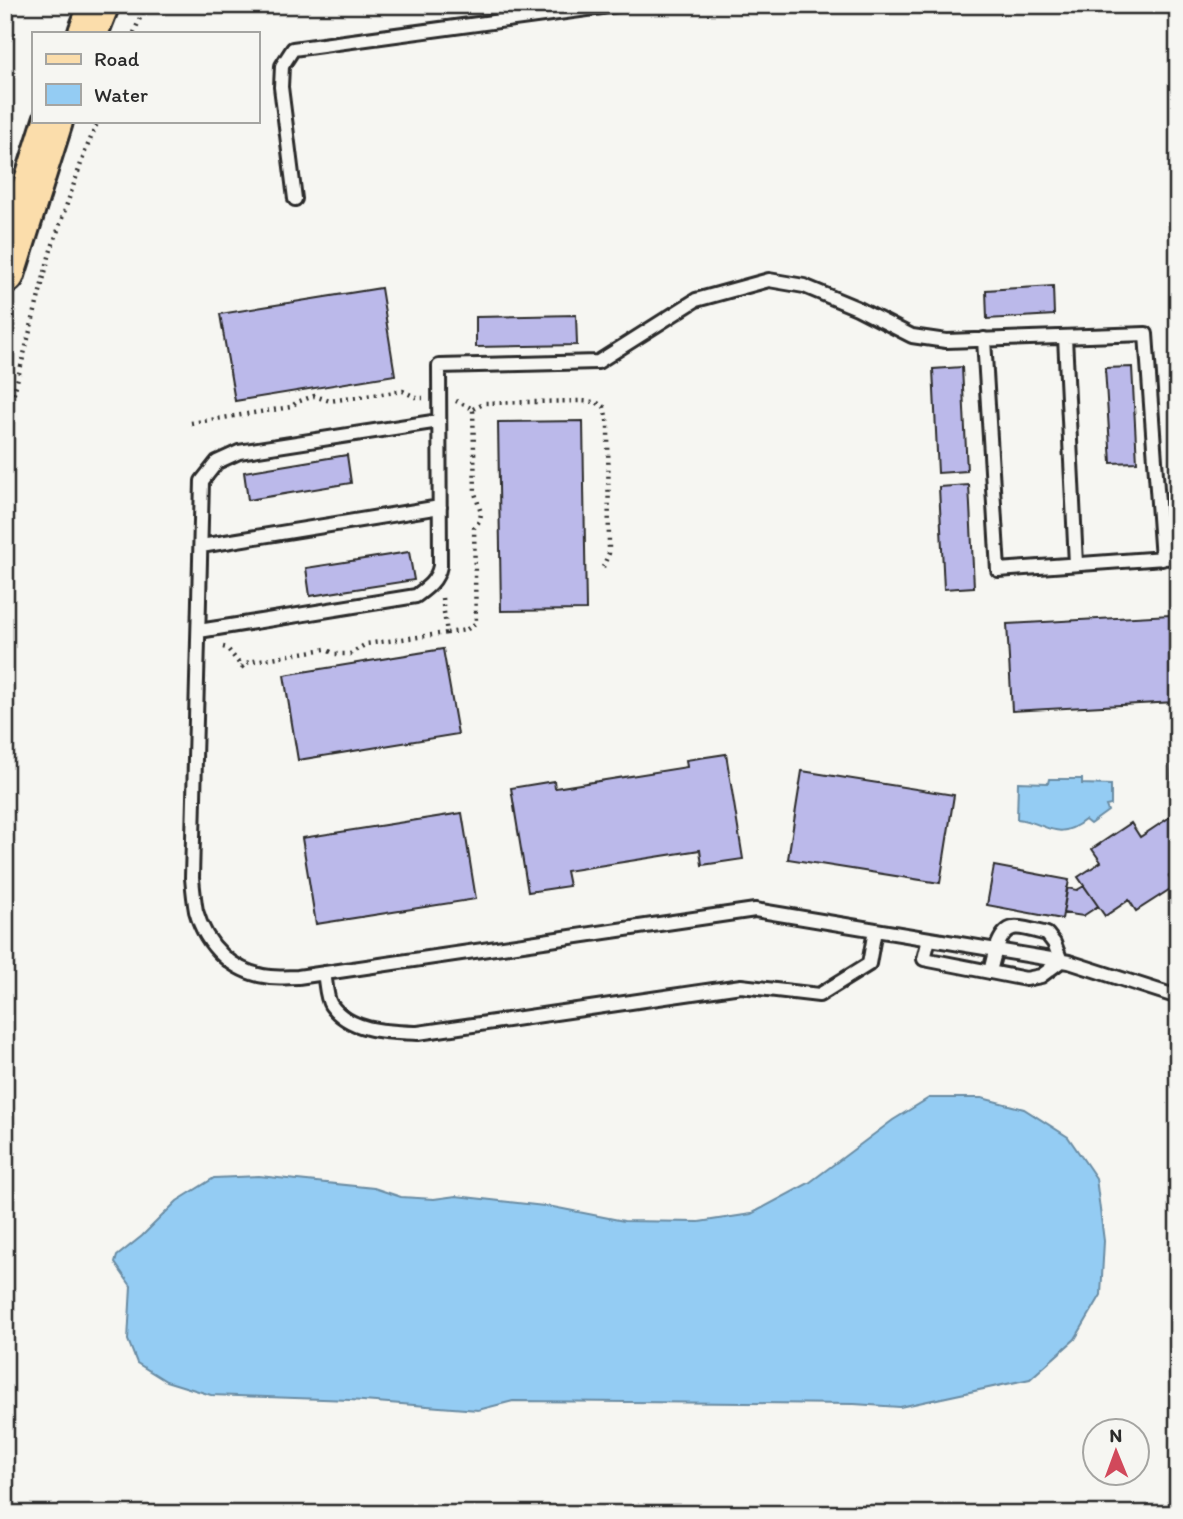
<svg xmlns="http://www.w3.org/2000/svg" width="1183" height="1519" font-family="Itim,sans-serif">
  <rect width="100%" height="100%" fill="#f6f6f2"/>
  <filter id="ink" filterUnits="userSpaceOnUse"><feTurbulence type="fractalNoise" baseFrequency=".0143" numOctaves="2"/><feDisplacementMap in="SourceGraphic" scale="14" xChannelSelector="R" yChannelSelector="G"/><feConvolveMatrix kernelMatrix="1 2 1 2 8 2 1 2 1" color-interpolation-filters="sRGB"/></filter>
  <g filter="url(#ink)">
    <path fill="#94ccf3" stroke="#6a8ca3" stroke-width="2" d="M1049 779H1082V784L1111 785V805L1106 806 1108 811 1090 824 1085 820C1056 843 1046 822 1017 819L1018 782 1048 783Z
      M929 1098H982L1024 1109 1068 1137 1096 1178 1104 1241 1101 1295 1075 1339 1030 1379 900 1407 854 1404 513 1401 478 1410 350 1400 211 1395 166 1381 137 1363 128 1340 131 1286 115 1263 117 1256 142 1236 177 1201 214 1178 259 1176 374 1188 401 1197 434 1199 456 1196 553 1207 624 1221 699 1222 751 1214 809 1183 893 1120Z"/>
    <path fill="#bbb9ea" stroke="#2b2b2b" stroke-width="2" d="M1053 286 1054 315 987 319 986 290Z
      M381 288 395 375 235 401 220 314Z
      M576 315 577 345 476 347V317Z
      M962 367 967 471 938 473 933 369Z
      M1132 367 1137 462 1111 463 1105 368Z
      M583 421 586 610 501 611 498 422Z
      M347 455 351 483 248 500 244 472Z
      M969 485 974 587 944 589 939 487Z
      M409 552 414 580 310 596 306 568Z
      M1170 615 1175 702 1012 711 1007 624Z
      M443 649 458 734 298 760 284 675Z
      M1172 736H1178V871L1169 876 1175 886 1136 911 1129 900 1105 916 1078 877 1101 862 1092 849 1131 823 1140 837 1176 813V807H1171Z
      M726 754 743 859 702 865 700 850 566 871 569 886 528 892 511 788 554 781 555 788 687 767 686 760Z
      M802 771 954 795 940 883 788 859Z
      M462 813 476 899 316 924 302 838Z
      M994 866 1069 880 1062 919 987 905Z
      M1084 886 1098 906 1083 916 1063 913 1067 888 1077 890Z"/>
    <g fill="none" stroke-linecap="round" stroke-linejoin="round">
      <defs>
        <path id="lane" d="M295 199 281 87 282 66 293 49 617 5
          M1065 337 1076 564
          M984 339 998 570 1178 557
          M439 421 239 452 217 462 202 481 192 878C193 889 194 900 196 911 206 946 233 973 270 977 280 978 289 977 298 977L755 910 1069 962 1178 997
          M201 546 440 507
          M199 631 416 596C427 588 437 581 440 566L439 366 598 362 696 300 769 280 804 286 857 308 912 336 946 341 1146 334 1162 559
          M929 939 924 959 1026 979 1041 976 1061 961 1054 943 1047 934C1039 932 1020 926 1013 928 998 931 993 960 990 972
          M324 973C326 982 326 998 331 1005 350 1032 388 1032 418 1033L741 986 819 995 869 964 875 930"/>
        <path id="primary" d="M88 33 99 5
          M5 274 53 121"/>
      </defs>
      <use href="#lane" stroke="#2b2b2b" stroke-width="18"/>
      <use href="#primary" stroke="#2b2b2b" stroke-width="44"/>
      <path stroke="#2b2b2b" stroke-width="4.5" stroke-dasharray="2 5" stroke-linecap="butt" d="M134 33 145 5
        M473 409 485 403 580 401 596 402 604 407 608 425 609 553 603 567
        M191 423 291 407 297 402 314 396 330 401 403 391 417 398H423
        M5 428 50 253 85 152 98 121
        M442 598 447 633 466 630 476 623 474 528 480 520 481 513 475 493 473 409 456 401
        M223 647 227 648 242 667 246 663 254 661 325 649 335 654H350L366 644 447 633"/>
      <use href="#lane" stroke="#f6f6f2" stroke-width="12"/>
      <use href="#primary" stroke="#fbddab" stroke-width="38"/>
    </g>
  </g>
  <rect width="1183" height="1519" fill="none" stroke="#f6f6f2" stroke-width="28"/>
  <rect x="14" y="14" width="1155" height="1491" fill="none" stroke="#2b2b2b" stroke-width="2.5" filter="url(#ink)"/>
  <rect x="32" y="32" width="228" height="91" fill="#f6f6f2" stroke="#a5a5a2" stroke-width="2"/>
  <rect x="46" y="54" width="35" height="10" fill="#fbddab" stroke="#a5a5a2" stroke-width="2"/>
  <text x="94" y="66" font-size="21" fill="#2b2b2b">Road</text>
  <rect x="46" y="84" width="35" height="21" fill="#94ccf3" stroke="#a5a5a2" stroke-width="2"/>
  <text x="94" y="102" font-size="21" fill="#2b2b2b">Water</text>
  <g transform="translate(1116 1452) rotate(359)"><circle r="33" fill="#f6f6f2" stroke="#a5a5a2" stroke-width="2"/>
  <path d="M0-5L12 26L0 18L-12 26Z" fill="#d1495b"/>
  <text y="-10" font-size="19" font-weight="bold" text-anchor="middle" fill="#2b2b2b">N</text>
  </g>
</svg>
